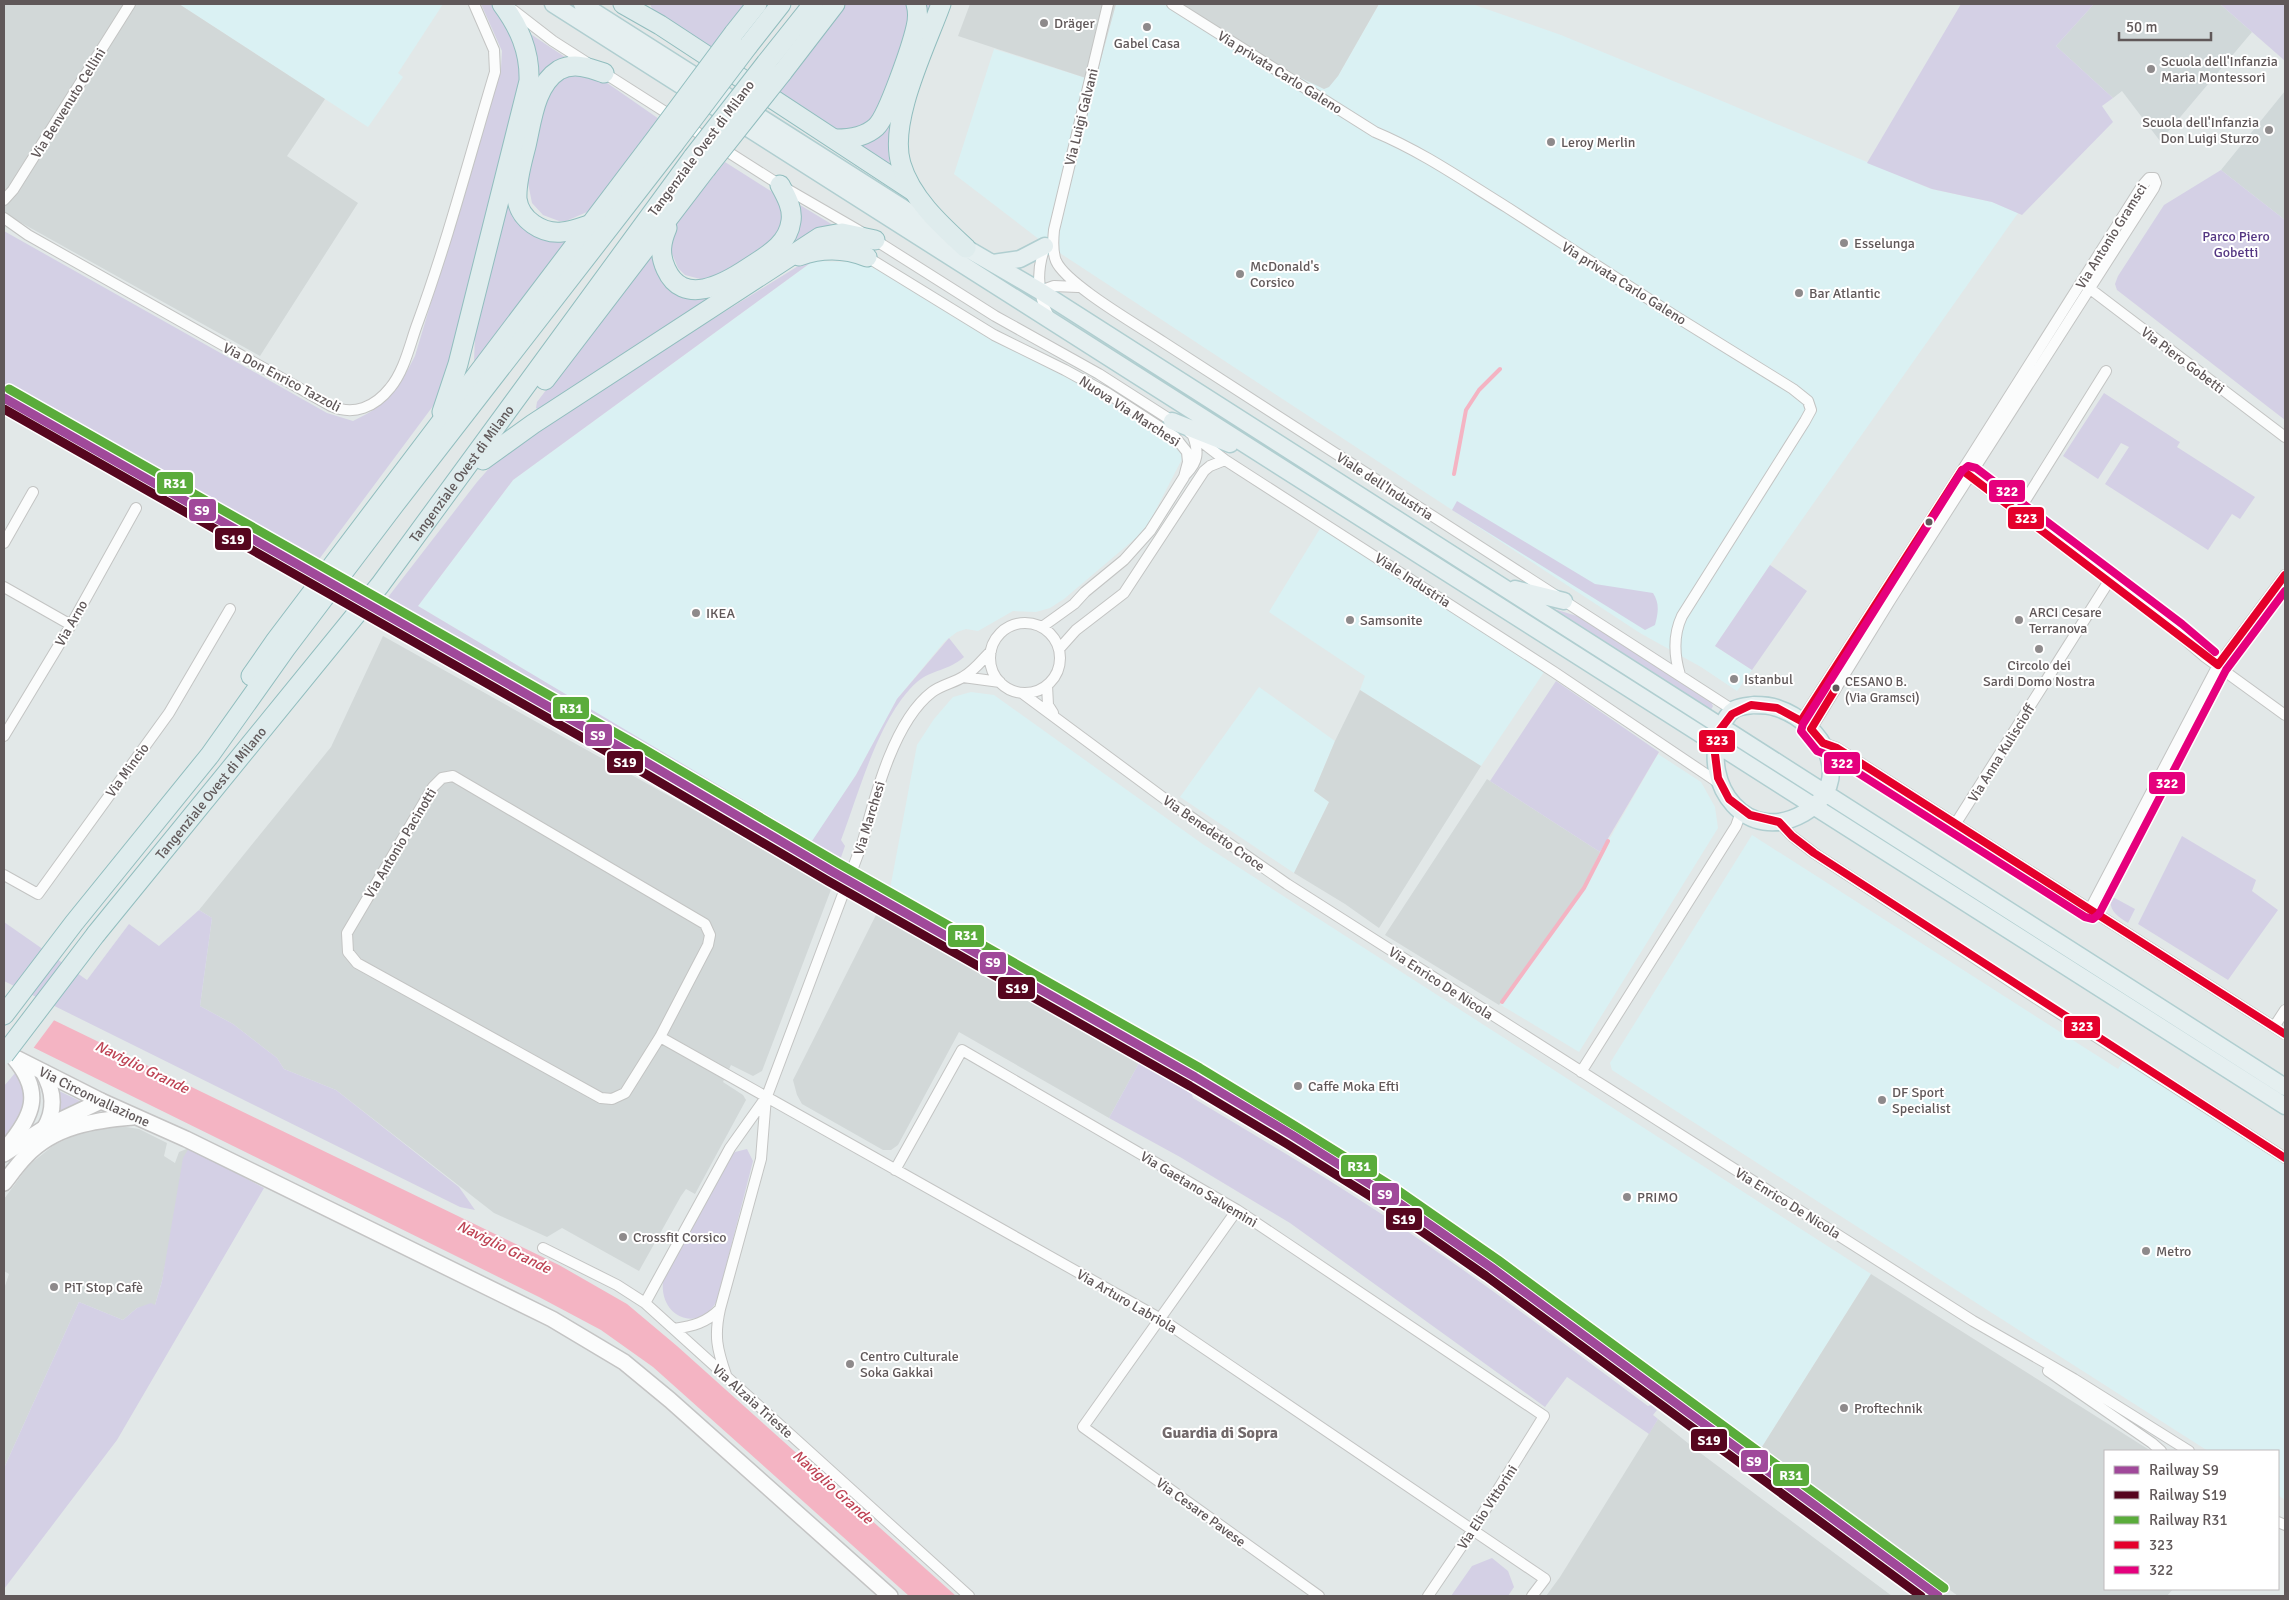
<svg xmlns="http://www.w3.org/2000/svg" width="2289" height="1600" font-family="Signika,sans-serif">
  <rect width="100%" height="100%" fill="#e2e8e8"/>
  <path fill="#daf1f3" d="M179 4H443L398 73 403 77 368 127Z
    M1116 4H1180L1299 77 1324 89 1338 76 1379 4H1472L1561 35 1722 101 1931 189 1992 202 2018 213 1770 565 1715 646 1752 670 1737 691 1701 667 1640 633 1040 240 954 174 994 49 1095 81Z
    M813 261 871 263 1059 371 1179 446 1182 459 1149 523 1137 537 1064 599 1050 608 1036 612 1013 611 978 631 966 629 957 632 945 641 897 699 856 775 812 842 418 606 513 480Z
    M1321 527 1544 672 1481 766 1360 690 1365 676 1269 612Z
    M1259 687 1335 741 1314 791 1329 802 1294 873 1180 797Z
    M971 692 994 695 1204 845 1871 1274 1760 1450 1442 1215 1183 1058 890 889 917 745 934 719 953 697Z
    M1658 754 1701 782 1715 807 1718 828 1579 1052 1501 1005 1585 888 1606 845Z
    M1752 835 2118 1069 2124 1059 2285 1163V1500L2278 1495V1451H2208L1612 1070 1610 1063Z"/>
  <path fill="#d2d8d8" d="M4 4H179L325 99 287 156 358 203 260 356 18 221 4 222Z
    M970 4H1116L1095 81 958 36Z
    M1180 4H1379L1338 76 1329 87 1324 89 1299 77Z
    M383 636 832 887 762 1071 753 1076 731 1065 723 1082 743 1095 746 1100 695 1194 686 1189 681 1196 639 1271 562 1228 547 1237 494 1213 336 1090 284 1069 277 1058 233 1024 200 1006 212 918 199 910 331 747Z
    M1360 690 1481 766 1379 928 1345 904 1294 873 1329 802 1314 791 1335 741Z
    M1487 779 1600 852 1583 887 1499 1005 1385 935Z
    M877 913 1139 1063 1109 1118 959 1032 898 1145 891 1150H883L802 1104 797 1095 793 1080Z
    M120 1126 139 1129 167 1143 164 1156 175 1163 179 1152 189 1148 162 1281 155 1305 137 1308 123 1320 79 1302 4 1468V1289L9 1274 4 1271V1199L29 1165 54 1145 82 1132Z
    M1871 1274 2151 1451H2105V1589H2173L2167 1596H1958L1760 1450Z
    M1658 1419 1699 1452 1892 1596H1546L1560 1577Z"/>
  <path fill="#d0d8d9" d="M2094 4H2220L2252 32 2160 141 2122 91 2113 98 2056 46Z
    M2285 91V220L2221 170Z"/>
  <path fill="#d4d0e5" d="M481 4H497L521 51V87L457 341 436 402 314 566 4 392V231L327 413 353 421C389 404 397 391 415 356L501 68 502 51Z
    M650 4H749L711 51 653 11Z
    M844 4H913L914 7 876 121 846 135 776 96Z
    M926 4H937L891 132 888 149 890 168 859 145 926 13Z
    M1961 4H2094L2056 46 2113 98 2102 106 2113 122 2022 215 1992 202 1932 189 1867 163Z
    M2220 4H2285V61L2276 53Z
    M529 33 565 57 554 63 517 206 570 239 474 362 475 334Z
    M566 71 600 78 659 119 596 204 587 212 566 221H559L543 215 532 203 527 178 545 94Z
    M725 162 774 193 778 199 784 217 778 237 727 275 704 280 685 275 678 268 671 251 672 233 676 222Z
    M2221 170 2285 220V420L2117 290 2115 284 2118 276 2164 205Z
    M795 202 833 225 538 410 536 408 537 402 653 249 689 293 773 257Z
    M811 258 813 261 513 480 418 606 812 841 856 775 897 699 949 638 964 657C950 670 931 670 917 682 879 716 859 793 841 840L845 846 839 863 382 605 477 482 492 465 526 435Z
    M2104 393 2178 441 2180 442 2177 447 2255 497 2240 519 2232 514 2208 550 2105 484 2129 447 2121 443 2098 479 2063 456Z
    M1457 501 1595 584 1653 593C1660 604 1658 613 1655 625L1645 630 1452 510Z
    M1770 565 1807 591 1752 670 1715 646Z
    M1538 604 1580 617 1710 700 1713 706 1711 710Z
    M1556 681 1659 752 1600 852 1490 781Z
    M2182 836 2256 880 2252 891 2278 910 2228 980 2138 924Z
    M2111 896 2135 909 2128 923C2117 916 2108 910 2111 896Z
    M199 910 212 918 200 1006 233 1024 277 1058 284 1069 336 1090 459 1187 475 1210 460 1207 4 981V922L87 980 129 924 159 946Z
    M1139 1063 1192 1094 1193 1098C1256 1136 1319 1173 1380 1213 1473 1274 1560 1341 1648 1406L1651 1405 1657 1410 1653 1415 1658 1419 1649 1434 1567 1377 1545 1407 1290 1223 1180 1157 1109 1118Z
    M16 1072 26 1089 24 1113 4 1142V1086Z
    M57 1090 82 1102V1105L58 1115Z
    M189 1148 264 1188 117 1440 4 1589V1468L79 1302 123 1320 137 1308 151 1303 155 1305 162 1281 183 1158Z
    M747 1149 753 1161 717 1301C698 1334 659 1317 663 1281L731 1156 735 1152Z
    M1492 1558 1508 1571 1514 1587 1508 1596H1451L1472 1566Z"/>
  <path fill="#f4b4c3" d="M4 996 559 1265 627 1304 677 1346 956 1596H909L653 1367 601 1330 539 1297 4 1033Z"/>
  <path fill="#e2e8e8" d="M4 994 55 1019 32 1050 4 1036Z"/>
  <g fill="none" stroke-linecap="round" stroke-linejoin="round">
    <path stroke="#f4b4c3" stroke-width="4" d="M1454 474 1466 410 1479 390 1500 369
      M1502 1002 1584 888 1608 841"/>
    <defs>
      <path id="street" d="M1108 4 1054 230C1053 240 1052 251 1056 261 1066 284 1139 326 1163 342L1733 710
        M1172 4 1375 132C1423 152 1464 181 1508 208L1675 316 1793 389 1808 401 1811 410 1805 421 1682 616C1673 635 1674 655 1680 675
        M513 10 553 41 589 64
        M601 71 780 185 875 240 995 316 1099 374 1177 424
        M4 200 13 190 130 4
        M4 218 28 235 331 406C354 416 375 407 390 388 405 370 410 343 418 322 448 240 470 155 495 72L494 50 474 4
        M1046 244C1036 269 1037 295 1050 319
        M867 257 994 335 1065 370 1107 393 1175 437 1187 452 1188 462 1184 477 1150 531 1124 560 1085 592 1074 604 1042 627
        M2085 285 2285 437
        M1040 291 1054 286 1078 287
        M1189 432 1225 460 1554 672 1719 783
        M1965 472 2176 632 2205 657 2285 715
        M1186 474C1198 462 1199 452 1193 436
        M2018 512 2106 371
        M4 543 33 492
        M4 587 71 625
        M990 658a35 35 0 1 1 70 0a35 35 0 1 1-70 0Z
        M1059 649 1076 630 1124 593 1204 471 1210 466 1225 460
        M963 677 1000 682
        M1047 685 1048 705 1053 713
        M1022 693 1165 799 1287 884 1973 1321 2074 1379 2189 1451
        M1801 721 1972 455 2142 186 2149 178H2154L2156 183 2154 188 1891 599 1811 729
        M4 736 71 625 136 508
        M1823 743 1837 748 2285 1034
        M453 776 705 924 710 935 708 945 660 1037 625 1093 612 1099 601 1098 357 963 348 952 347 933 433 787 442 778Z
        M1779 822 1792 836 1814 853 2034 997 2285 1158
        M1956 823 2109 581
        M4 875 38 894 169 713 230 609
        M2090 909 2218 665 2285 575
        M2274 1027 2285 1010
        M660 1037 1161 1319 1545 1579 1532 1596
        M1581 1072 1736 826 1741 812
        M895 1170 962 1050 1237 1210 1544 1416 1472 1531 1428 1596
        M1237 1210 1083 1427 1319 1596
        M543 1248 617 1285 645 1303 969 1596
        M645 1303 730 1148 767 1096 863 841C875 796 894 721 932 692 941 685 953 683 963 677 974 671 982 660 991 651
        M674 1329C693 1326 706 1323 720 1309
        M2048 1371 2152 1443 2161 1451
        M726 1375C717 1349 714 1336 720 1309L761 1159 766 1097
        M2278 1522 2285 1525"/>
      <g id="secondary">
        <path id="s1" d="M4 1052 101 1101 186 1139 552 1319 624 1362 670 1400 890 1596"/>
        <path d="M43 1072C54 1091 56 1110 44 1129"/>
        <path d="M7 1147C33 1116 43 1093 15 1059"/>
        <path d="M4 1154 46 1127 101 1101"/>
        <path d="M4 1183C11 1174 18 1164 26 1156 54 1126 95 1120 133 1117"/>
      </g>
      <path id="primary" d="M553 4 2285 1106
        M582 4 966 248 1040 291 2285 1087
        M993 263 1020 259 1045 246
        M1172 421 1230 444
        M1515 589 1564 601
        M1754 705C1761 705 1769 705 1777 708 1823 723 1857 782 1804 813 1747 846 1701 785 1720 731 1723 723 1728 713 1735 709 1741 706 1748 706 1754 705Z"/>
      <g id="highway">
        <path d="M623 4 660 25 913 191"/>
        <path d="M941 4C926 46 888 121 901 164 911 198 941 225 966 248"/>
        <path d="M734 33 757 4"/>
        <path d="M748 46 781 4"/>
        <path d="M766 63 813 4"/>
        <path d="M782 73 835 4"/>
        <path d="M836 139C849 139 865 137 876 127 888 116 912 45 916 27 918 19 918 11 916 4"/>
        <path d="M592 224C582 227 573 231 562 232 542 234 520 220 517 199 516 182 522 162 526 146 532 120 535 85 559 70 574 62 590 68 604 73"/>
        <path d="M667 228C661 242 659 254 666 269 683 307 724 284 748 268 766 256 788 245 791 221 793 208 786 196 780 185"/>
        <path d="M799 256C821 248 845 248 867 257"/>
        <path d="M545 380 706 169"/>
        <path d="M442 412 458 364 529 81C530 51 519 27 502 4"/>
        <path d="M483 460 533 424 820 237 842 233 875 240"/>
        <path d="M251 676 276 640 659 134"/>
        <path id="s2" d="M96 934 380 585 693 157"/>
        <path d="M4 1015 74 923 210 755 286 648 395 504 674 144"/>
      </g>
    </defs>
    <use href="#street" stroke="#c3c4c3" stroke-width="12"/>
    <use href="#secondary" stroke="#c4c4c4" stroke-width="18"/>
    <use href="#primary" stroke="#b0ced0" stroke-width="19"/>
    <use href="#highway" stroke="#91bdbe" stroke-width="21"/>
    <use href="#street" stroke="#fbfcfc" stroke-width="10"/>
    <use href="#secondary" stroke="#fbfcfc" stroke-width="15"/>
    <use href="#primary" stroke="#e5eff0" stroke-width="16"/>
    <use href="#highway" stroke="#dfeced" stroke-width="19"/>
    <defs>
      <path id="highway-bridge" d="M659 134 734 33
        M674 144 748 46
        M693 157 766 63
        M706 169 782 73
        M4 1055 96 934"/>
    </defs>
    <use href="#highway-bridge" stroke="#91bdbe" stroke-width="21" stroke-linecap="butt"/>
    <use href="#highway-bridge" stroke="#dfeced" stroke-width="19"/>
    <defs>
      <path id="bus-1" d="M2218 665 1962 470 1801 721 1777 708 1751 705 1732 714 1719 731 1715 754 1718 778 1729 799 1750 815 1779 822 1792 836 1814 853 2285 1158
        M2218 665 2285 575
        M1836 688 1811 729 1823 743 1837 748 2285 1034"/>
      <path id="bus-2" d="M2215 652 2182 624 1976 468 1968 466 1962 471 1803 724 1801 731 1817 751 1833 757 2085 917 2093 919 2099 914 2226 670 2285 591"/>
    </defs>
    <use href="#bus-1" stroke="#fff" stroke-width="11"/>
    <use href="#bus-2" stroke="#fff" stroke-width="11"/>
    <use href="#bus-1" stroke="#e4002b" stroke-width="8"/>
    <use href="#bus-2" stroke="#e5007d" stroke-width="8"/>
    <defs>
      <path id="rail-1" d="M4 398 632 754 833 872 1195 1077 1292 1135 1384 1193 1492 1268 1938 1596"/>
      <path id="rail-2" d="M4 409 627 763 828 881 1190 1086 1287 1144 1378 1201 1486 1276 1921 1596"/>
      <path id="rail-3" d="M9 389 637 745 838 863 1200 1068 1297 1127 1390 1185 1498 1260 1944 1588"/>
    </defs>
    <use href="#rail-1" stroke="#fff" stroke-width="12"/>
    <use href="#rail-2" stroke="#fff" stroke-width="12"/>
    <use href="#rail-3" stroke="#fff" stroke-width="12"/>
    <use href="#rail-1" stroke="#a0499a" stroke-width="9"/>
    <use href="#rail-2" stroke="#56061f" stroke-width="9"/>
    <use href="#rail-3" stroke="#5aac3b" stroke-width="9"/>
  </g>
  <g fill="#8e8a8b" stroke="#fff" stroke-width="2">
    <circle cx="1044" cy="23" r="5"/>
    <circle cx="1147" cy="27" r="5"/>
    <circle cx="2151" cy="69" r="5"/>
    <circle cx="2269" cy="130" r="5"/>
    <circle cx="1551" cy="142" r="5"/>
    <circle cx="1844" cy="243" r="5"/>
    <circle cx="1240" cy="274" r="5"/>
    <circle cx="1799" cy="293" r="5"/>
    <circle cx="696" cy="613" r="5"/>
    <circle cx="1350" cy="620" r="5"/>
    <circle cx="2019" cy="620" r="5"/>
    <circle cx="2039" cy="649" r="5"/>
    <circle cx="1734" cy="679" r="5"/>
    <circle cx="1298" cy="1086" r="5"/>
    <circle cx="1882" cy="1100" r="5"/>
    <circle cx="1627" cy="1197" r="5"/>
    <circle cx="623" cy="1237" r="5"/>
    <circle cx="2146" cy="1251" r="5"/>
    <circle cx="54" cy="1287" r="5"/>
    <circle cx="850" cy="1364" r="5"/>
    <circle cx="1844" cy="1408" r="5"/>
  </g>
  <g fill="#605859" stroke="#fff" stroke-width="2">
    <circle cx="1929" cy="522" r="4.5"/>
    <circle cx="1836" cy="688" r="4.5"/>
  </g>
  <g text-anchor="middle" stroke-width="4" stroke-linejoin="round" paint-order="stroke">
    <g font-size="13" fill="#605859" stroke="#fff" text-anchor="start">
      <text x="1845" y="686">CESANO B.<tspan x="1845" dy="16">(Via Gramsci)</tspan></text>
    </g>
    <g font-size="14" fill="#605859" stroke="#fff" text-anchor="start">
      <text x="1054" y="28">Dräger</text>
      <text x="1147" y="48" text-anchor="middle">Gabel Casa</text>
      <text x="2161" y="66">Scuola dell'Infanzia<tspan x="2161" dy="16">Maria Montessori</tspan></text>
      <text x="2259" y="127" text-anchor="end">Scuola dell'Infanzia<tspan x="2259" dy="16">Don Luigi Sturzo</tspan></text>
      <text x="1561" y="147">Leroy Merlin</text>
      <text x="1854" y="248">Esselunga</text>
      <text x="1250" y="271">McDonald's<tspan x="1250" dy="16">Corsico</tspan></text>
      <text x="1809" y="298">Bar Atlantic</text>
      <text x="2029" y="617">ARCI Cesare<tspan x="2029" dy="16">Terranova</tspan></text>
      <text x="706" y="618">IKEA</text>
      <text x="1360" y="625">Samsonite</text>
      <text x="2039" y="670" text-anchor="middle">Circolo dei<tspan x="2039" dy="16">Sardi Domo Nostra</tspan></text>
      <text x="1744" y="684">Istanbul</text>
      <text x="1308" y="1091">Caffe Moka Efti</text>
      <text x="1892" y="1097">DF Sport<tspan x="1892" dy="16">Specialist</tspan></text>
      <text x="1637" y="1202">PRIMO</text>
      <text x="633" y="1242">Crossfit Corsico</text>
      <text x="2156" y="1256">Metro</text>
      <text x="64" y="1292">PiT Stop Cafè</text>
      <text x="860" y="1361">Centro Culturale<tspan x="860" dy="16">Soka Gakkai</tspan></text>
      <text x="1854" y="1413">Proftechnik</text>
    </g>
    <g font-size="14" fill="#605859" stroke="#fff">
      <text transform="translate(1280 72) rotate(32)" y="5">Via privata Carlo Galeno</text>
      <text transform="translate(68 103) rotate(-58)" y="5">Via Benvenuto Cellini</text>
      <text transform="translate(1081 117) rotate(-76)" y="5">Via Luigi Galvani</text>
      <text transform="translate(701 148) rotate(-53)" y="5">Tangenziale Ovest di Milano</text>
      <text transform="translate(2111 236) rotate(-58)" y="5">Via Antonio Gramsci</text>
      <text transform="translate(1624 283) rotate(32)" y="5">Via privata Carlo Galeno</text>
      <text transform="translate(2183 360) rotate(37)" y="5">Via Piero Gobetti</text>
      <text transform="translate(282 377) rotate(28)" y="5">Via Don Enrico Tazzoli</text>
      <text transform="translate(1130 411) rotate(33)" y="5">Nuova Via Marchesi</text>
      <text dy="5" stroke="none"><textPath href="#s2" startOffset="588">Tangenziale Ovest di Milano</textPath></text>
      <text transform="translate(1385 486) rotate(33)" y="5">Viale dell'Industria</text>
      <text transform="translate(1413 580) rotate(33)" y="5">Viale Industria</text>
      <text transform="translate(71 623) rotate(-60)" y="5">Via Arno</text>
      <text transform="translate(2001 753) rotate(-58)" y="5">Via Anna Kuliscioff</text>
      <text transform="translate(127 770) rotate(-54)" y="5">Via Mincio</text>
      <text dy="5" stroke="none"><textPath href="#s2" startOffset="182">Tangenziale Ovest di Milano</textPath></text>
      <text transform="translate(869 818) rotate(-73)" y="5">Via Marchesi</text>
      <text transform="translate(1214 833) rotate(35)" y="5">Via Benedetto Croce</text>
      <text transform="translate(400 843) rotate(-59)" y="5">Via Antonio Pacinotti</text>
      <text transform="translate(1441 983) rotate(33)" y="5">Via Enrico De Nicola</text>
      <text dy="5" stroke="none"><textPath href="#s1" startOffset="101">Via Circonvallazione</textPath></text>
      <text transform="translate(1199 1189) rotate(31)" y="5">Via Gaetano Salvemini</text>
      <text transform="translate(1788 1203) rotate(32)" y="5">Via Enrico De Nicola</text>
      <text transform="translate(1127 1301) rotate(30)" y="5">Via Arturo Labriola</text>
      <text transform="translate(753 1401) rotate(42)" y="5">Via Alzaia Trieste</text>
      <text transform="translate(1487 1507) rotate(-57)" y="5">Via Elio Vittorini</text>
      <text transform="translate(1201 1512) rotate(36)" y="5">Via Cesare Pavese</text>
    </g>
    <g font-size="14" fill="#543682" stroke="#fff">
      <text x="2236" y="241">Parco Piero<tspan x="2236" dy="16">Gobetti</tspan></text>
    </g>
    <g font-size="15" font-style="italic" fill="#be4354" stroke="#fff">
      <text transform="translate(142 1067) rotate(26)" y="5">Naviglio Grande</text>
      <text transform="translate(504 1247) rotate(26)" y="5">Naviglio Grande</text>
      <text transform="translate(833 1487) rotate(42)" y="5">Naviglio Grande</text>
    </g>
    <g font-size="16" font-weight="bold" fill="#72696b" stroke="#fff">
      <text x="1220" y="1438">Guardia di Sopra</text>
    </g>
  </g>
  <g stroke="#fff" stroke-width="2">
    <rect x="156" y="471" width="38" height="24" rx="5" fill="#5aac3b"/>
    <rect x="1988" y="479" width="38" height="24" rx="5" fill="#e5007d"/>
    <rect x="188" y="498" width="29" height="24" rx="5" fill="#a0499a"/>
    <rect x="2007" y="506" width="38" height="24" rx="5" fill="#e4002b"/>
    <rect x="214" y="527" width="38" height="24" rx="5" fill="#56061f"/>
    <rect x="552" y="696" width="38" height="24" rx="5" fill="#5aac3b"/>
    <rect x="584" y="723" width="29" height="24" rx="5" fill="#a0499a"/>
    <rect x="1698" y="729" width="38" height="24" rx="5" fill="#e4002b"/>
    <rect x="606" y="750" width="38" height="24" rx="5" fill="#56061f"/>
    <rect x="1823" y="751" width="38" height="24" rx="5" fill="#e5007d"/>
    <rect x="2148" y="771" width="38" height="24" rx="5" fill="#e5007d"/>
    <rect x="947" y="924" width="38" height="24" rx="5" fill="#5aac3b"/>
    <rect x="979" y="951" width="28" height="24" rx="5" fill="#a0499a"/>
    <rect x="997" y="976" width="39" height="24" rx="5" fill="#56061f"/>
    <rect x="2063" y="1015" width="38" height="24" rx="5" fill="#e4002b"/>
    <rect x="1340" y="1154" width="38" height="24" rx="5" fill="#5aac3b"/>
    <rect x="1371" y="1182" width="29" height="24" rx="5" fill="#a0499a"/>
    <rect x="1385" y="1207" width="38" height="24" rx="5" fill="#56061f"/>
    <rect x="1690" y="1428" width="38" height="24" rx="5" fill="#56061f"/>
    <rect x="1740" y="1449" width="29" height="24" rx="5" fill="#a0499a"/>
    <rect x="1772" y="1463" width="38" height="24" rx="5" fill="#5aac3b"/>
  </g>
  <g font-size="14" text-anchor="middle" font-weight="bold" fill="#fff">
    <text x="175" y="488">R31</text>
    <text x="2007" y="496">322</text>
    <text x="202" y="515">S9</text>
    <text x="2026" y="523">323</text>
    <text x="233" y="544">S19</text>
    <text x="571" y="713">R31</text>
    <text x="598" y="740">S9</text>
    <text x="1717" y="745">323</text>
    <text x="625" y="767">S19</text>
    <text x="1842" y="768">322</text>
    <text x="2167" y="788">322</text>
    <text x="966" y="940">R31</text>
    <text x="993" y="967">S9</text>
    <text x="1017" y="993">S19</text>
    <text x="2082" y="1031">323</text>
    <text x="1359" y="1171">R31</text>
    <text x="1385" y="1199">S9</text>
    <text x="1404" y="1224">S19</text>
    <text x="1709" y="1445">S19</text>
    <text x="1754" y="1466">S9</text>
    <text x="1791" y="1480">R31</text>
  </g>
  <rect width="2289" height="1600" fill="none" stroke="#605859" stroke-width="10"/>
  <rect x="2104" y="1450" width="175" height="140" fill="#ffffff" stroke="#bfbcbd"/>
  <rect x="2114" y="1466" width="25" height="8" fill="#a0499a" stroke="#bfbcbd"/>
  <text x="2149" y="1475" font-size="15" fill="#605859">Railway S9</text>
  <rect x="2114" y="1491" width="25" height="8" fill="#56061f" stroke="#bfbcbd"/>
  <text x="2149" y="1500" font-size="15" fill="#605859">Railway S19</text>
  <rect x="2114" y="1516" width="25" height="8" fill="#5aac3b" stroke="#bfbcbd"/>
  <text x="2149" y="1525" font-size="15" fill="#605859">Railway R31</text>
  <rect x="2114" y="1541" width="25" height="8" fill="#e4002b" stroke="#bfbcbd"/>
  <text x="2149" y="1550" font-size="15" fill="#605859">323</text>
  <rect x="2114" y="1566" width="25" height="8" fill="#e5007d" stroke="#bfbcbd"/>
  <text x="2149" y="1575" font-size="15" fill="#605859">322</text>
  <path d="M2119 32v8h92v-8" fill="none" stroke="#605859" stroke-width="2.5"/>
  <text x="2126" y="32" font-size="15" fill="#605859" stroke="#ffffff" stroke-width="4" paint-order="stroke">50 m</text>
</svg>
